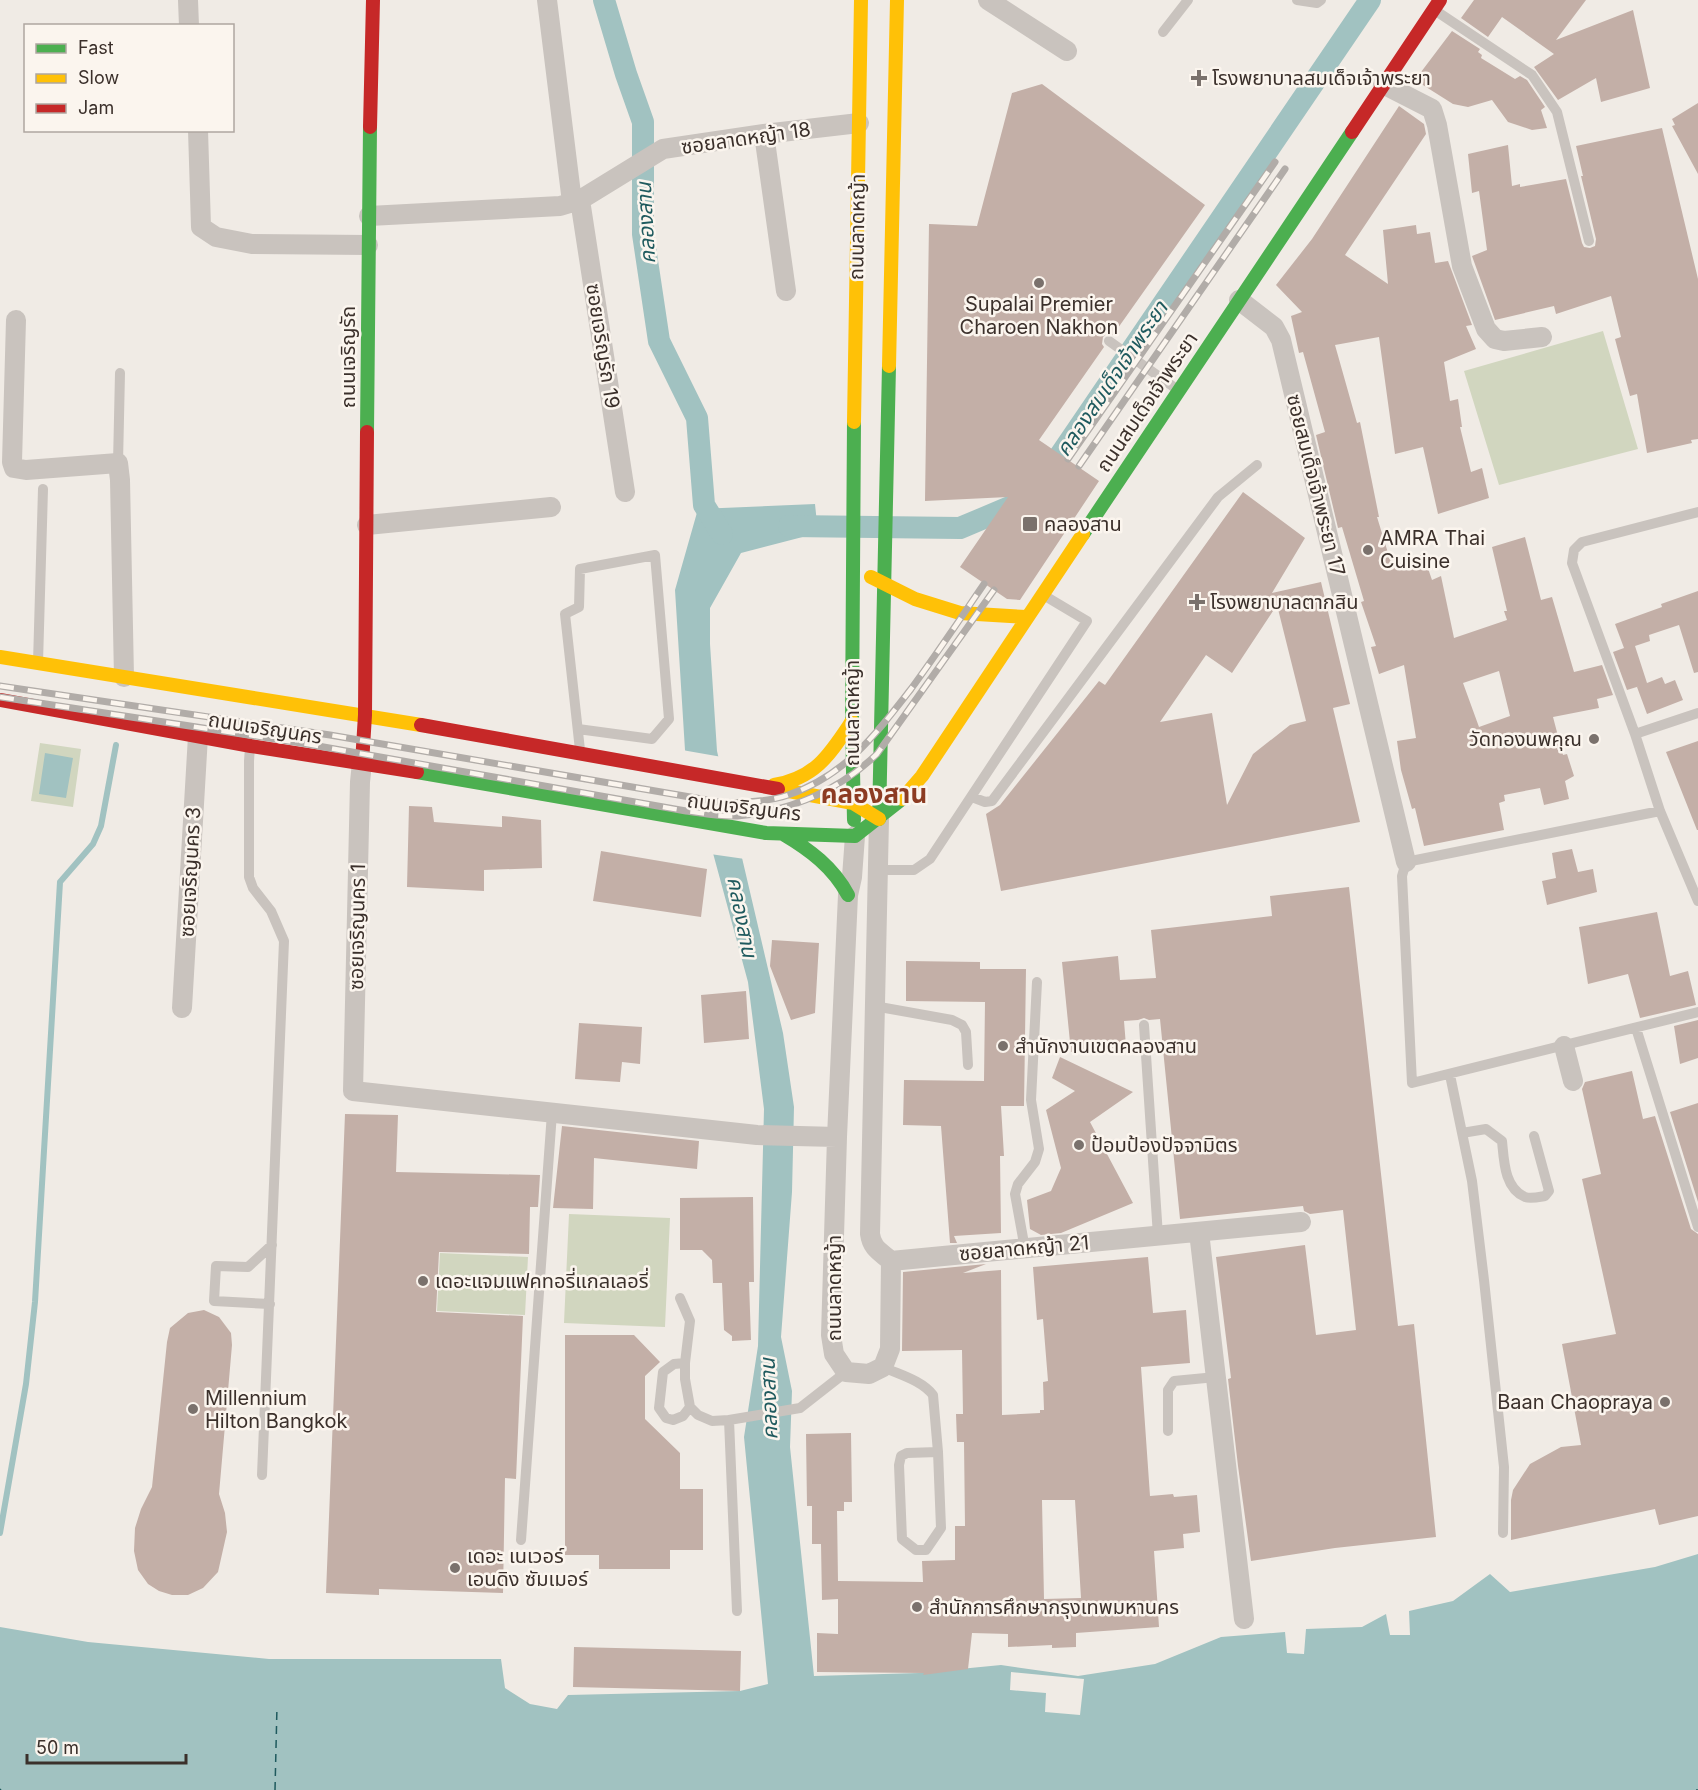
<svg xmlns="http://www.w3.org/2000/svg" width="1698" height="1790" font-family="Inter,'Noto Sans Thai',sans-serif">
  <rect width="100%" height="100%" fill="#f0ebe5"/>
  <path fill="#d1d6bf" d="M1603 331 1638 449 1499 485 1464 371Z
    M40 743 81 749 73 807 31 801Z
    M569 1214 670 1218 665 1327 564 1323Z
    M440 1253 528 1257 525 1315 437 1311Z"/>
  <path fill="#a1c2c1" d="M815 504 818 533 741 553 710 608V644L717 751 783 1033 794 1107 792 1192 781 1337 792 1391 790 1447 814 1676 919 1673 1001 1665 1078 1676 1155 1664 1221 1637 1285 1632 1287 1653 1304 1654 1306 1629 1362 1627 1386 1614 1390 1635H1410L1409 1611 1453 1601 1490 1574 1510 1592 1655 1567 1698 1554V1790H0V1627L88 1642 269 1659H501L505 1688 530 1704 557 1709 568 1695 740 1691 768 1684 744 1437 758 1346 764 1109 748 982 685 750 675 590 698 509Z
    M45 753 73 758 66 798 39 794Z"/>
  <path fill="#f0ebe5" d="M682 750 722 757 745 859 710 854Z
    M1011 1672 1084 1679 1080 1715 1045 1712 1046 1693 1010 1690Z"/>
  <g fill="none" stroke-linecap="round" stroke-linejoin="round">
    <path stroke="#a1c2c1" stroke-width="6" d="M0 1533 26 1384 35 1302 60 882 93 844 101 826 116 745"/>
    <path stroke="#a1c2c1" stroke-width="22" d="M604 0 626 74 643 122V234L659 341 697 418 704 505 722 534
      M789 526 960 528 1031 498 1370 0"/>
    <path stroke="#1f5a5e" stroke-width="1.5" stroke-dasharray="8 6" stroke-linecap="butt" d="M0 1789 1 1790
      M275 1790 277 1706
      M1696 1790H1698"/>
  </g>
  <path fill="#c3afa7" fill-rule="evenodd" d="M1474 0H1586L1556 40 1633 10 1650 88 1601 102 1596 78 1558 100 1534 67 1554 54 1502 17 1488 37 1461 18Z
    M1452 31 1480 49 1478 52 1482 55 1481 58 1515 79 1520 76 1527 80 1545 107 1541 110 1547 128 1532 130 1508 122 1492 100 1468 107 1453 104 1415 80Z
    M1042 84 1205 205 1113 335 1106 334 1103 337 1102 344 1104 347 1039 440 1099 481 1020 600 1007 599 960 567 1008 497 925 501 929 224 977 226 1012 93Z
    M1698 103V174L1672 126 1675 125 1672 119Z
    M1399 106 1424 124 1426 134 1345 255 1388 284 1383 230 1416 225 1417 234 1430 232 1435 263 1448 261 1472 325 1466 326 1476 349 1444 362 1450 401 1458 399 1462 427H1460L1471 472 1482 468 1489 498 1438 514 1423 447 1395 454 1379 337 1335 345 1357 423 1360 422 1379 517H1377L1392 566 1423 554 1432 580 1441 576 1454 638 1507 620 1504 611H1507L1492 547 1525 537 1541 600 1552 597 1574 672 1602 665 1613 695 1597 699 1599 708 1553 717 1563 755 1567 754 1574 776 1565 781 1569 799 1544 805 1540 788 1504 795 1505 801 1499 803 1504 830 1424 846 1415 808 1412 809 1401 770 1397 741 1416 738 1404 665 1379 674 1371 647 1376 646 1361 602 1364 601 1342 527 1338 528 1316 435 1325 432 1303 352 1299 353 1291 316 1302 312 1276 285 1312 239ZM1499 671 1510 716 1479 727 1463 683Z
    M1662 128 1698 279V439L1691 440 1692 443 1647 453 1637 394 1630 396 1615 339 1621 337 1611 296 1556 314 1554 306 1495 320 1472 256 1487 250 1479 191 1472 193 1468 154 1508 145 1512 186 1520 184V187L1566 179 1582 243 1584 247 1590 248 1595 246 1596 239 1581 176H1583L1576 146Z
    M1243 492 1305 538 1272 593 1321 582 1350 704 1333 708 1360 822 1001 891 986 814 1000 805 1099 681 1105 685ZM1277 605 1306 721 1290 725 1253 754 1227 805 1212 713 1160 722 1206 655 1232 673Z
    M1698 591V672L1694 673 1679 625 1649 635 1650 641 1635 646 1647 683 1662 677 1665 684 1675 680 1683 700 1647 714 1637 687 1640 686 1627 690 1613 652 1624 648 1615 624 1662 607 1661 604Z
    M1698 741V830H1697L1666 752Z
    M409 806 432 807 434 822 502 827V816L541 820 542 868 484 870V891L407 887Z
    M1572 849 1578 872 1593 869 1597 892 1547 905 1542 881 1556 878 1552 853Z
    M601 851 707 869 701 917 593 901Z
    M1349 887 1398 1326 1414 1324 1436 1537 1335 1548 1251 1561 1238 1466 1228 1379 1231 1378 1216 1257 1305 1245 1316 1335 1356 1330 1343 1210 1310 1214 1304 1211 1303 1206 1180 1219 1160 1019 1149 1020 1144 1018 1138 1020 1124 1021 1126 1046 1071 1052 1062 962 1118 956 1120 980 1156 978 1151 930 1272 916 1270 896Z
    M1657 912 1670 976 1688 971 1696 1005 1640 1018 1628 974 1588 984 1579 927Z
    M772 940 819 943 815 1013 791 1020 770 966Z
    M906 961 980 962V969H1026L1024 1106H1001L1004 1156H1000L1001 1233 954 1236 957 1243H950L941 1126 903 1125 904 1080 984 1081 985 1002 906 1001Z
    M746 991 749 1039 704 1043 701 995Z
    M1698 1020V1058L1680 1064 1674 1026Z
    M579 1023 642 1027 640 1064 622 1062 620 1082 575 1079Z
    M1060 1057 1133 1092 1090 1122 1133 1203 1061 1233 1041 1235 1030 1229 1027 1200 1051 1191 1061 1168 1046 1110 1075 1091 1052 1078Z
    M1632 1071 1643 1119 1655 1116 1691 1229 1698 1234V1516L1659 1525 1655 1509 1511 1540V1500L1513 1490 1530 1464 1561 1447 1581 1445 1562 1344 1616 1334 1582 1179 1601 1174 1582 1089 1585 1082Z
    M1698 1103V1202L1670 1112Z
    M345 1114 398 1115 396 1172 540 1175 538 1207H530L529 1254 439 1252 436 1312 523 1316 516 1479 505 1478 503 1593 379 1589V1595L326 1593Z
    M562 1126 699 1141 697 1169 594 1158 593 1209 553 1208Z
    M753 1197 754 1282H749L751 1340 732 1341V1336L724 1330 722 1283H713L712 1260 702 1250H680V1198Z
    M1148 1257 1153 1313 1186 1310 1190 1363 1141 1367 1150 1496 1173 1494 1174 1497 1197 1495 1200 1532 1183 1534 1184 1548 1154 1551 1159 1627 1076 1633V1647L1052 1648V1645L1008 1647V1634L972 1633 968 1669 923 1675 924 1673 817 1672V1633L838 1634V1599L822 1600 821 1544H812V1506H807L806 1434 851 1433 852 1502H844V1511H837L838 1581 923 1582 922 1561 955 1560V1526H965L964 1442H957L956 1414H963L962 1350 902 1351 903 1272 986 1264 963 1273 1001 1270 1002 1415 1040 1413V1410H1044L1043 1382 1048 1381 1043 1319 1037 1320 1033 1267ZM1042 1500H1075L1081 1598 1044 1599Z
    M204 1310 219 1317 231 1333 232 1345 219 1494 225 1513 227 1532 218 1572 203 1588 188 1595H172L159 1591 148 1584 138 1570 134 1551 135 1528 141 1509 152 1487 167 1342 170 1328 188 1313Z
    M565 1335H634L660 1362 645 1376V1419L680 1453V1489H703V1550H670V1569H599V1555H565Z
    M574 1647 741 1651 740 1691 573 1687Z"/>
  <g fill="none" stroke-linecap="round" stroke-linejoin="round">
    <path stroke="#c9c3be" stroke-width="10" d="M1297 0 1317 3 1321 0
      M1436 11 1532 75 1557 112 1589 241
      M1163 32 1188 0
      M1109 341 1178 390
      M118 463 120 373
      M1698 512 1582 542 1574 550 1572 563 1635 734 1660 811 1698 901
      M38 663 43 489
      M578 729 652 739 669 719 655 555 580 569 579 607 565 614 580 750
      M1635 734 1698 713
      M250 747 249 761V877L253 888 271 911 284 941 262 1475
      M972 797 985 802 992 801 1218 497 1257 465
      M1660 811 1406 862 1402 876 1412 1083 1698 1012
      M878 870H914L930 859 1087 621 1045 596
      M874 1006 952 1020 962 1025 966 1032 968 1065
      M1144 1025 1158 1236
      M1636 1028 1698 1227
      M1450 1075 1472 1181 1484 1280 1504 1467 1503 1533
      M1462 1133 1486 1129 1502 1141C1504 1160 1504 1188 1525 1197 1531 1199 1539 1197 1545 1196L1549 1191 1534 1136
      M1025 1249 1015 1194 1018 1184 1035 1162 1039 1149 1031 1100 1037 982
      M680 1298 690 1321 685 1363V1379L690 1407 698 1415 712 1421 729 1420
      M270 1304 214 1301 216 1266 248 1267 272 1245
      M685 1363 674 1364 663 1372 659 1408 666 1418 673 1420 683 1416 690 1407
      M883 1367C900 1375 921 1380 933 1395L938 1452 941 1528 926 1550H916L902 1539 899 1465 901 1456 907 1453 938 1452
      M1168 1431V1390L1174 1381 1216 1377
      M521 1540 552 1113
      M737 1611 729 1420 800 1408 846 1372"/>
    <path stroke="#c9c3be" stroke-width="20" d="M188 0 189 26
      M547 0 572 202
      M988 0 1067 51
      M1383 84 1432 109 1437 125 1462 266 1486 329 1495 339 1504 341 1542 337
      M198 130 201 227 216 237 252 244 368 245
      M764 134 786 291
      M580 200 625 492
      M369 216 560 206 580 200 663 149 764 134 859 123
      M1239 300 1274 327 1281 340 1406 862
      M16 320 12 462 14 468 26 470 118 463 120 480 124 677
      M367 525 551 507
      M362 763 360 782 353 1091 757 1135 837 1137
      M855 836 852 877 848 895 837 1137 831 1335 834 1354 846 1372 869 1374 883 1367 890 1349 891 1261C881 1252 872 1249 870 1234L879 819
      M182 1008 198 736
      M1564 1046 1573 1081
      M1199 1232 1244 1619
      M891 1261 1301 1222"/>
    <path stroke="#4caf50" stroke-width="14" d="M367 432 370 127
      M1083 534 1352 132
      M417 772 766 833 855 836 902 799
      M879 819 889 366
      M854 820 852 721 854 422
      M783 834C810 850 833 867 848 895"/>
    <path stroke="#ffc107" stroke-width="14" d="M889 366 897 0
      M854 422 861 0
      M871 577 915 599 960 613 1026 617
      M0 657 421 725
      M774 785C816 778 830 754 852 721
      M778 789 853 803 879 819
      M902 799 922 776 1083 534"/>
    <path stroke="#c62828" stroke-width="14" d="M370 127 373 0
      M1352 132 1440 0
      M0 700 251 746 417 772
      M421 725 778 789
      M362 763 365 715 367 432"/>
    <defs>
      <path id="rail" d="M1068 459 1275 162
        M1079 466 1285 169
        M0 686 330 735 725 803C746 802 768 802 788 795 845 776 876 734 911 689 936 655 960 619 984 584
        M0 697 301 743 686 811C702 813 721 817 737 816 791 811 838 791 877 754L994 590"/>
    </defs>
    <use href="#rail" stroke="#b1aca8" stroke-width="7"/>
    <use href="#rail" stroke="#fbf5ee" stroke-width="4.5" stroke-dasharray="14" stroke-linecap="butt"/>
  </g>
  <g fill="#7a716c" stroke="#fbf5ee" stroke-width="2">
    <path d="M1196 69h6v6h6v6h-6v6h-6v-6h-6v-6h6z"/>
    <circle cx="1039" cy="283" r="6"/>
    <rect x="1022" y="516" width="16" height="16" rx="3"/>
    <circle cx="1368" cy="550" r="6"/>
    <path d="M1194 593h6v6h6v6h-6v6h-6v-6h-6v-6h6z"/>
    <circle cx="1594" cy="739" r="6"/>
    <circle cx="1003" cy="1046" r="6"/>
    <circle cx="1079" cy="1145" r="6"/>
    <circle cx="423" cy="1281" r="6"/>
    <circle cx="1665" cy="1402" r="6"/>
    <circle cx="193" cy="1409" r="6"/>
    <circle cx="455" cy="1568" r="6"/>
    <circle cx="917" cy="1607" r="6"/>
  </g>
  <g text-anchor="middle" stroke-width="5" stroke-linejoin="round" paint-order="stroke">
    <g font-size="20" fill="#3b302b" stroke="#fbf5ee" text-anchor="start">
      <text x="1212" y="85">โรงพยาบาลสมเด็จเจ้าพระยา</text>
      <text x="1039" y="311" text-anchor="middle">Supalai Premier<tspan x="1039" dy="23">Charoen Nakhon</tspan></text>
      <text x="1044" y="531">คลองสาน</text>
      <text x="1380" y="545">AMRA Thai<tspan x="1380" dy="23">Cuisine</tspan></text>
      <text x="1210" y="609">โรงพยาบาลตากสิน</text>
      <text x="1582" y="746" text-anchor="end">วัดทองนพคุณ</text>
      <text x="1015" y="1053">สำนักงานเขตคลองสาน</text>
      <text x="1091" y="1152">ป้อมป้องปัจจามิตร</text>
      <text x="435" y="1288">เดอะแจมแฟคทอรี่แกลเลอรี่</text>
      <text x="205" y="1405">Millennium<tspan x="205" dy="23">Hilton Bangkok</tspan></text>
      <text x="1653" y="1409" text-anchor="end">Baan Chaopraya</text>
      <text x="467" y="1563">เดอะ เนเวอร์<tspan x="467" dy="23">เอนดิง ซัมเมอร์</tspan></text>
      <text x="929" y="1614">สำนักการศึกษากรุงเทพมหานคร</text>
    </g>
    <g font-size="20" fill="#3b302b" stroke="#fbf5ee">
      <text transform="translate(746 138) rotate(-8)" y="7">ซอยลาดหญ้า 18</text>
      <text transform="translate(857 227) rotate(-89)" y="7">ถนนลาดหญ้า</text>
      <text transform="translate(603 346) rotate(81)" y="7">ซอยเจริญรัถ 19</text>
      <text transform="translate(348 357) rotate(-90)" y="7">ถนนเจริญรัถ</text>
      <text transform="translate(1147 402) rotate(-56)" y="7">ถนนสมเด็จเจ้าพระยา</text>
      <text transform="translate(1316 485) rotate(76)" y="7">ซอยสมเด็จเจ้าพระยา 17</text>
      <text transform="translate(852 713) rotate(-90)" y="7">ถนนลาดหญ้า</text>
      <text transform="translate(265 728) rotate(9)" y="7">ถนนเจริญนคร</text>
      <text transform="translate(744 807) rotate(7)" y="7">ถนนเจริญนคร</text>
      <text transform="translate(190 872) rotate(-87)" y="7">ซอยเจริญนคร 3</text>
      <text transform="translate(357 927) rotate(-89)" y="7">ซอยเจริญนคร 1</text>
      <text transform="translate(1024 1248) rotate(-5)" y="7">ซอยลาดหญ้า 21</text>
      <text transform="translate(834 1288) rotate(-90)" y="7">ถนนลาดหญ้า</text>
    </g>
    <g font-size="21" font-style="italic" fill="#1f5a5e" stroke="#fbf5ee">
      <text transform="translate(646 223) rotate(-93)" y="7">คลองสาน</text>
      <text transform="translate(1112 379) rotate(-56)" y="7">คลองสมเด็จเจ้าพระยา</text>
      <text transform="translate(742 917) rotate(79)" y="7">คลองสาน</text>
      <text transform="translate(769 1399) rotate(-92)" y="7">คลองสาน</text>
    </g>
    <g font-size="26" font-weight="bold" fill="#8c3b22" stroke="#fbf5ee">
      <text x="874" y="803">คลองสาน</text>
    </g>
  </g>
  <rect x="24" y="24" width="210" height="108" fill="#fbf5ee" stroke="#aea6a0" stroke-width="1.5"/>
  <rect x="36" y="44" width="30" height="9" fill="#4caf50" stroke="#aea6a0" stroke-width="1.5"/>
  <text x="78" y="54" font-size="18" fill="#3b302b">Fast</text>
  <rect x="36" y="74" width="30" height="9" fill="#ffc107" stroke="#aea6a0" stroke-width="1.5"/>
  <text x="78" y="84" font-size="18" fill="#3b302b">Slow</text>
  <rect x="36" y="104" width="30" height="9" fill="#c62828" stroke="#aea6a0" stroke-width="1.5"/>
  <text x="78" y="114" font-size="18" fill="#3b302b">Jam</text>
  <path d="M27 1754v9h159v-9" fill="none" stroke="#3b302b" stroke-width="3"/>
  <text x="36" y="1754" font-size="18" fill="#3b302b" stroke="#fbf5ee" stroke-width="4.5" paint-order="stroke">50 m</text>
</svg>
